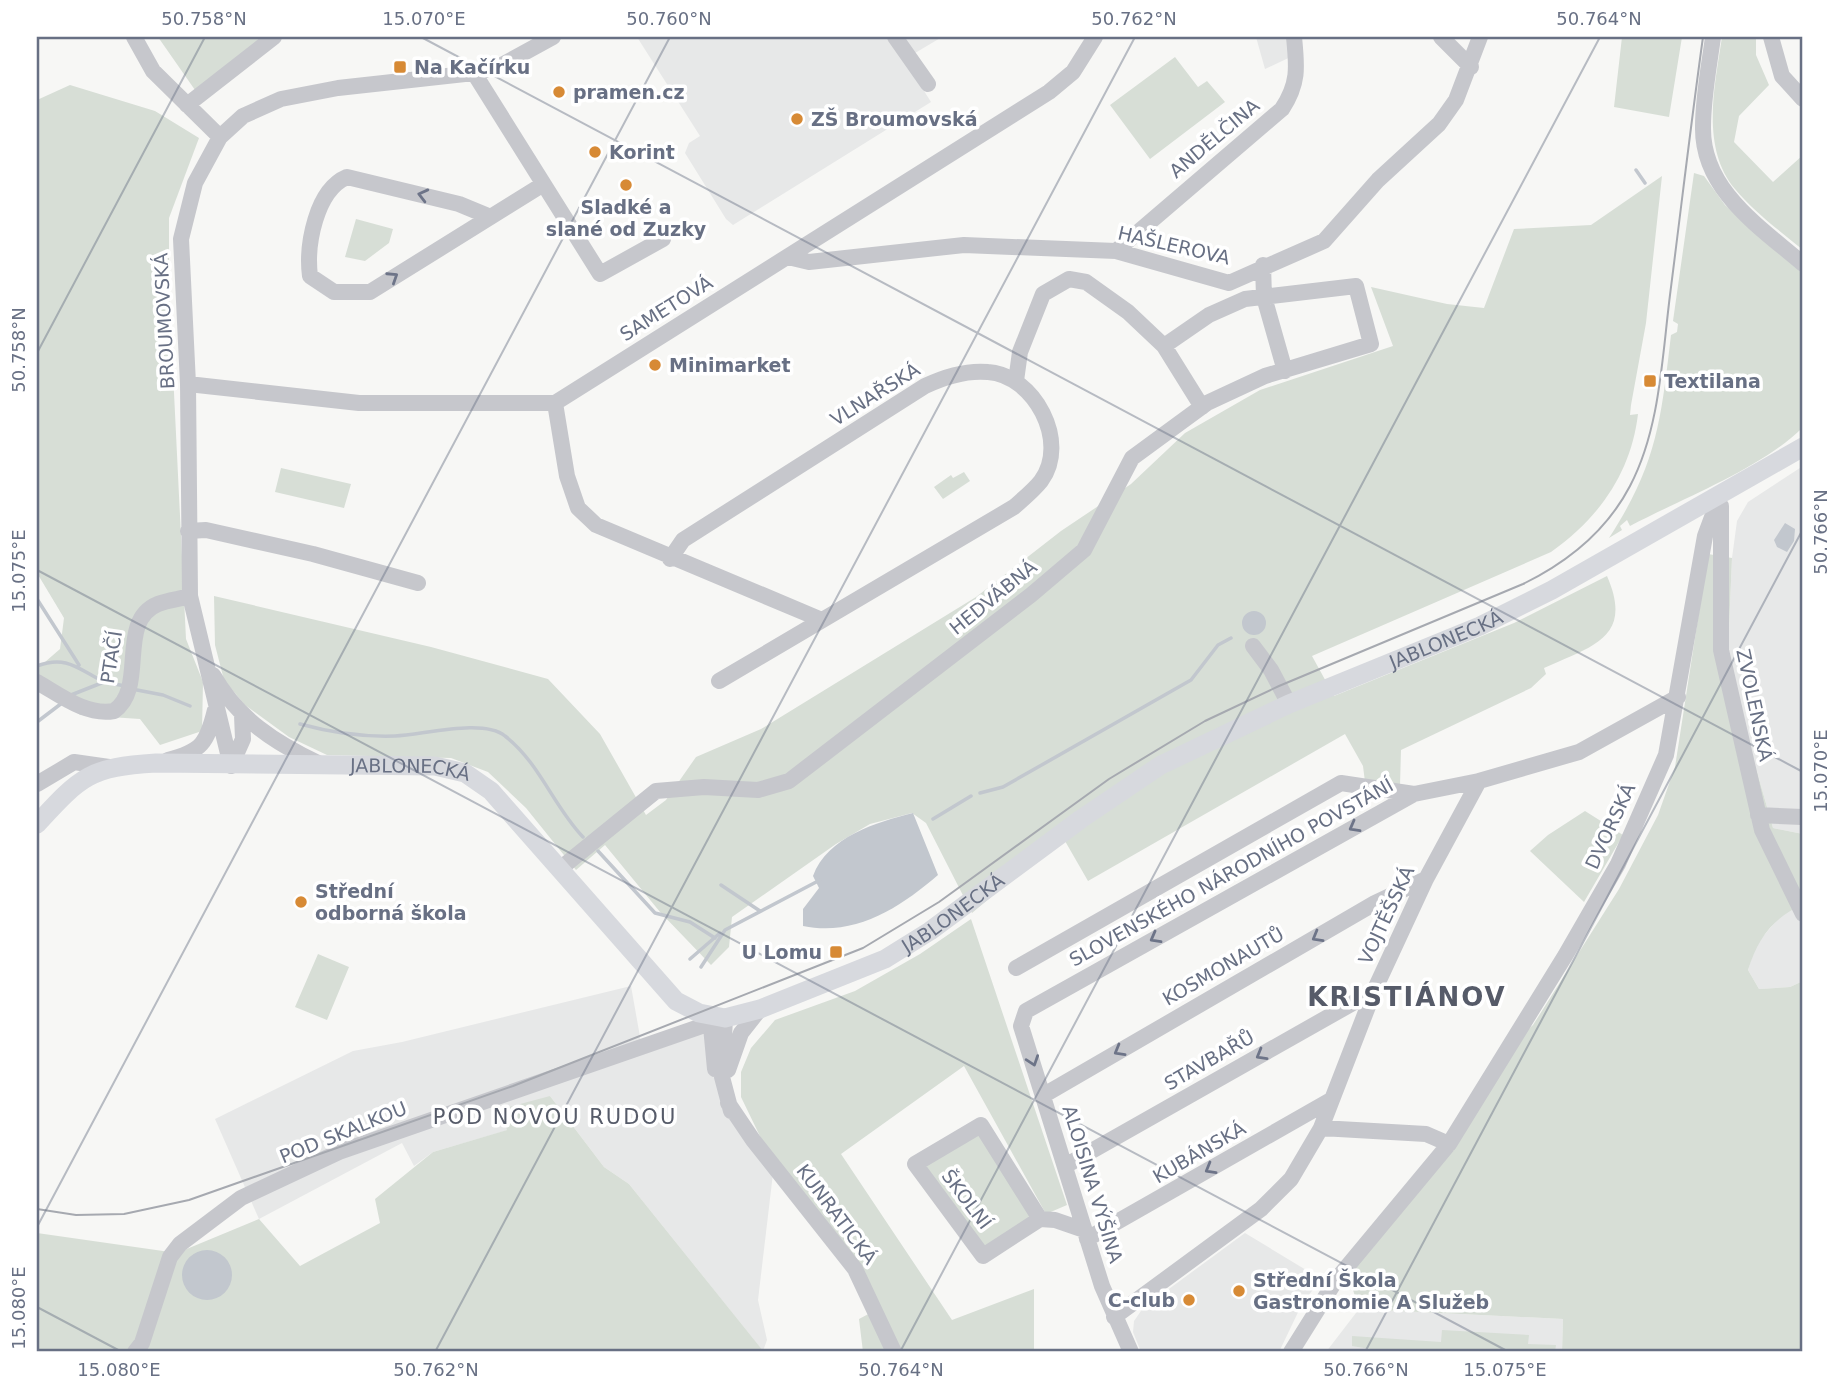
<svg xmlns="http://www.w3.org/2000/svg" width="1840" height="1389" font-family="'DejaVu Sans',sans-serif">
  <rect width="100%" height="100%" fill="#f7f7f5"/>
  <path fill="#e7e8e8" d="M637 37H890L931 102 733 225 726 219 685 153 689 143 700 136Z
    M898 37H942L910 56Z
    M1256 37H1300L1301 52 1265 69Z
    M1803 466V834L1773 828 1739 709 1728 652 1732 558 1737 521 1748 502Z
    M1803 904V981L1790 987 1759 989 1748 970 1755 946 1783 913Z
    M631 986 642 1048 708 1025 716 1074 774 1165 758 1300 767 1340 763 1351 629 1184 604 1167 550 1096 508 1130 433 1152 414 1166 402 1143 259 1219 215 1119 353 1051 402 1042Z
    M1245 1233 1321 1279 1302 1304 1279 1352H1141L1133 1332 1134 1321 1143 1308Z
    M1359 1309 1563 1319 1562 1352H1326Z"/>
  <path fill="#d7ded6" d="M158 37H268L195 90Z
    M1622 37H1682L1669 117 1614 107Z
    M1722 37H1756V55L1769 85 1739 116 1734 142 1773 182 1803 155V250C1780 231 1754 212 1735 189 1700 147 1715 85 1722 37Z
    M1175 57 1198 87 1207 81 1225 102 1150 159 1110 105Z
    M70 85 155 111 199 138 169 218V290L186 639 203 682 202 731 160 745 140 719 80 715 37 678V669L60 649 64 618 37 573V100Z
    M1694 173 1704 176 1725 205 1803 274V427C1763 468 1681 499 1630 526L1627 520 1620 526 1622 530 1609 538C1657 464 1661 420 1671 335L1677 332 1678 324 1673 321Z
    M1662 176 1646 323 1631 405 1630 415 1638 414C1631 473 1599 518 1551 552L1312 656 1334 696 1514 623 1607 576C1634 638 1592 646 1544 668L1546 674 1531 688 1401 750 1400 785 1365 782 1363 766 1345 734 1088 881 1065 841 1016 876 972 913 926 823 912 813 870 824 836 844 732 917 729 947 711 965 660 912 605 845 576 870 526 808 488 772 451 758 327 755 289 737 245 705 224 680 215 645 214 596 431 647 548 679 600 734 646 815 666 800 696 757 761 729 976 597 1061 531 1131 484 1185 433 1260 390 1393 346 1371 287 1447 304 1484 308 1514 229 1591 225Z
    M356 219 393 229 389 243 365 261 345 257Z
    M281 468 351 484 344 508 275 492Z
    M964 472 970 481 943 499 934 487 951 475 953 478Z
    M1708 554 1732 558 1728 652 1739 709 1773 828 1803 834V904C1773 918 1758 938 1748 970L1759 989 1790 987 1803 981V1352H1562L1563 1319 1359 1309 1348 1274 1522 1035 1533 1025 1619 889 1658 815 1675 767Z
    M1585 811 1623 835 1584 902 1530 851 1548 835Z
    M971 919 1067 1205 1046 1214 964 1066 841 1154 952 1320 1034 1289V1352H863L859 1319 876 1310 774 1165 741 1097V1072L751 1048 775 1020 855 991 920 954Z
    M318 954 349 967 327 1020 295 1007Z
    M550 1096 604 1167 629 1184 764 1352H37V1233L177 1253 259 1219 300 1266 380 1223 375 1199 433 1152 507 1130 501 1109Z
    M980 1134 1038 1219 984 1253 922 1165Z
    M1442 1330 1529 1335 1528 1344 1556 1345 1555 1352H1368L1370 1349 1352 1346V1336L1441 1342Z"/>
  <path fill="#c2c7ce" d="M1785 523 1795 529 1794 541 1787 552 1777 547 1774 540Z
    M1242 623a12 12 0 1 1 24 0a12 12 0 1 1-24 0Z
    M913 813 938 875C900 908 854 937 803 926V909L819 888 813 876C827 837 877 822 913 813Z
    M182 1275a25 25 0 1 1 50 0a25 25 0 1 1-50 0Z"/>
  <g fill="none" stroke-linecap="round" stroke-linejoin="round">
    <path stroke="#c2c7ce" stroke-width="3.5" d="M1636 170 1645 183
      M37 599 79 665
      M37 666C67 655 78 669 104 682
      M137 690 163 695 190 706
      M71 695 104 682 125 686
      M37 722 62 703
      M300 724C329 732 365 737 395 736 423 735 483 718 505 736 539 762 554 807 583 837
      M980 793 1003 787 1191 680 1218 645 1231 638
      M933 819 971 796
      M598 851 655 913 690 922 715 938
      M721 885 760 911
      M690 959 720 933
      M701 967 725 930 820 880"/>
    <path stroke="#c6c7cc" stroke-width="16" d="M134 37 153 71 220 137
      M895 37 928 84
      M1441 37 1471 67
      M1713 37C1709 67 1703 97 1703 127 1702 190 1760 227 1803 264
      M1771 37 1782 76 1803 99
      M474 73 600 274 663 239
      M187 105 274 37
      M488 216 459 204 347 177C316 190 306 245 310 276L334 292H370L542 185
      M1116 251 1282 109C1299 83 1297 67 1294 37
      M788 257 809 262 964 245 1116 251 1229 283 1324 241 1378 180 1439 124 1456 100 1480 37
      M1263 265 1264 297 1285 371
      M1016 381 1020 352 1043 294 1069 279 1086 282 1128 312 1164 346 1202 407
      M188 384 359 403H555L1049 92 1073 72 1095 37
      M555 403 567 476 578 508 596 525 822 620
      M1721 506V650L1762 830 1803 914
      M188 531 206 530 313 554 418 583
      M670 559 683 540 925 386C944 377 966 370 988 372 1034 375 1070 442 1041 481 1034 490 1023 499 1014 507L719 681
      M1253 646 1271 670 1289 704
      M213 675C238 719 275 743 320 764
      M37 682C60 695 86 716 114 711 148 688 116 621 158 604 168 600 180 599 190 596
      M168 760C202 751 207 743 215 710
      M231 766 190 596 188 384 181 239 195 183 220 137 243 116 281 99 338 88 474 73 500 66 553 37
      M231 766 243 739 242 715
      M37 784 74 762 109 767
      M1758 815 1802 817
      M561 868 656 791 704 787 758 790 789 781 1031 595 1084 550 1132 458 1207 403 1265 376 1371 344 1356 286 1245 299 1209 315 1164 346
      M1016 968 1341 783 1414 794
      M710 1016 715 1069
      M728 1070 741 1033 760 1009
      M1044 1095 1375 903 1426 879
      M728 1103 753 1140 855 1269 894 1352
      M1321 1128 1426 1134 1449 1144
      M1065 1166 1374 991
      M1040 1219 981 1125 915 1164 983 1256 1040 1219 1055 1220 1084 1230
      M1087 1239 1331 1100
      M1114 1317 1261 1209 1291 1179 1321 1128 1374 991 1426 879 1479 781 1579 752 1678 697
      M135 1352 142 1343 170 1257 180 1244 241 1198 339 1152 725 1018 722 1077 731 1111
      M1131 1352 1102 1286 1021 1026 1026 1011 1414 794 1479 781
      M1291 1352 1336 1280 1449 1144 1565 956 1618 864 1666 755 1705 536 1721 493"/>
    <path stroke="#d7d9de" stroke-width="19" id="s1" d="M37 824C81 776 90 767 156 763L435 766 465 773 491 791 676 1001 699 1013 725 1018 760 1009 885 959 930 931 1081 819 1161 765 1289 704 1480 626 1552 590 1803 447"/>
    <path stroke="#a6a9b0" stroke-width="2" d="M37 1209 76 1215 124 1214 189 1200 513 1086 863 948 939 902 1109 779 1205 721 1279 686 1523 584C1568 562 1606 532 1630 486 1660 429 1662 358 1670 295 1681 209 1691 123 1703 37"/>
  </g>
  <defs><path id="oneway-chevron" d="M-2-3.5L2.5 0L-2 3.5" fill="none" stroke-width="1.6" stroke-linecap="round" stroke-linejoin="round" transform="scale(1.75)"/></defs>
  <g stroke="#6d7488">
    <use href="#oneway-chevron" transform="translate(423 195) rotate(-166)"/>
    <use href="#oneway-chevron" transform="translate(393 277) rotate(-33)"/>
    <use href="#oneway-chevron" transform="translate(1354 827) rotate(151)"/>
    <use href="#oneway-chevron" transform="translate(1317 937) rotate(150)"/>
    <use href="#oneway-chevron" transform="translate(1155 938) rotate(151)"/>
    <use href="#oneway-chevron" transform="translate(1119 1051) rotate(150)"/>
    <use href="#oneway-chevron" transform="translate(1261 1055) rotate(150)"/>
    <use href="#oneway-chevron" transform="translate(1033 1061) rotate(71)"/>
    <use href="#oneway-chevron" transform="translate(1210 1169) rotate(150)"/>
  </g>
  <path fill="none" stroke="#687084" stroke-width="2" stroke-opacity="0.45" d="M421 37 1803 772M37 353 205 37M37 570 1509 1352M37 1227 670 37M37 1307 122 1352M435 1352 1135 37M900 1352 1600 37M1365 1352 1803 529"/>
  <g fill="#d78a35" stroke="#fff" stroke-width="2.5">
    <rect x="393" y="60" width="14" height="14" rx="3.5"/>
    <circle cx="559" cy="92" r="7"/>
    <circle cx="797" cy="119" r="7"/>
    <circle cx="595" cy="152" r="7"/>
    <circle cx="626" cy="185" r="7"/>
    <circle cx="655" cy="365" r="7"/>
    <rect x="1643" y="374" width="14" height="14" rx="3.5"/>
    <circle cx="301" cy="902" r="7"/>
    <rect x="829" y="945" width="14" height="14" rx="3.5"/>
    <circle cx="1239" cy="1291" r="7"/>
    <circle cx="1189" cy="1300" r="7"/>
  </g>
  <g text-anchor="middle" stroke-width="7" stroke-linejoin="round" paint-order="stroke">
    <g font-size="19" font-weight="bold" fill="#687084" stroke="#fff" text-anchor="start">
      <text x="414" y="74">Na Kačírku</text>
      <text x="573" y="99">pramen.cz</text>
      <text x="811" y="126">ZŠ Broumovská</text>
      <text x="609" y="159">Korint</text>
      <text x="626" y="214" text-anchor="middle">Sladké a<tspan x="626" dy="22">slané od Zuzky</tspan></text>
      <text x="669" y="372">Minimarket</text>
      <text x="1664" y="388">Textilana</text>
      <text x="315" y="898">Střední<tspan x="315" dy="22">odborná škola</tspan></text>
      <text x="822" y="959" text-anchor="end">U Lomu</text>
      <text x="1253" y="1287">Střední Škola<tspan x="1253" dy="22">Gastronomie A Služeb</tspan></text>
      <text x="1175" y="1307" text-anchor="end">C-club</text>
    </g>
    <g font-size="19" fill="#687084" stroke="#fff">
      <text transform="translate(1214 138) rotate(-40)" y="7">ANDĚLČINA</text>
      <text transform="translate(1174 245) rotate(13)" y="7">HAŠLEROVA</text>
      <text transform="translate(666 308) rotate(-32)" y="7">SAMETOVÁ</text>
      <text transform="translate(164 321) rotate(-93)" y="7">BROUMOVSKÁ</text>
      <text transform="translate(875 394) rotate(-32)" y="7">VLNAŘSKÁ</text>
      <text transform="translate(993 597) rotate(-39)" y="7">HEDVÁBNÁ</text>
      <text dy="7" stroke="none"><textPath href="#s1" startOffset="1633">JABLONECKÁ</textPath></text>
      <text transform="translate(111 657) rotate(-81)" y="7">PTAČÍ</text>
      <text transform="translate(1755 705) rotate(78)" y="7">ZVOLENSKÁ</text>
      <text dy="7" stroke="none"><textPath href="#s1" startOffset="394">JABLONECKÁ</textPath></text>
      <text transform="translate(1610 826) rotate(-65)" y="7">DVORSKÁ</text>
      <text transform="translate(1231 872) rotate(-29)" y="7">SLOVENSKÉHO NÁRODNÍHO POVSTÁNÍ</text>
      <text dy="7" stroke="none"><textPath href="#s1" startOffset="1066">JABLONECKÁ</textPath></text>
      <text transform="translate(1386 915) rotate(-65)" y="7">VOJTĚŠSKÁ</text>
      <text transform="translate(1223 966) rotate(-30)" y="7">KOSMONAUTŮ</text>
      <text transform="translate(1209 1060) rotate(-30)" y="7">STAVBAŘŮ</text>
      <text transform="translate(343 1132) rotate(-22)" y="7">POD SKALKOU</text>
      <text transform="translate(1199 1152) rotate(-30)" y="7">KUBÁNSKÁ</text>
      <text transform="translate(1093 1184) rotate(73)" y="7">ALOISINA VÝŠINA</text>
      <text transform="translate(967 1199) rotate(53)" y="7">ŠKOLNÍ</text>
      <text transform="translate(837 1214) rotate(53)" y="7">KUNRATICKÁ</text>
    </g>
    <g font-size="21" letter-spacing="2" fill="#565b69" stroke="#fff">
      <text x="555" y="1124">POD NOVOU RUDOU</text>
    </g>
    <g font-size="26" font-weight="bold" letter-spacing="2" fill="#565b69" stroke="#fff">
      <text x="1407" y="1006">KRISTIÁNOV</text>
    </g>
  </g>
  <rect width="1840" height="1389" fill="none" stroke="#ffffff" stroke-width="77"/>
  <rect x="38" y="38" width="1763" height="1312" fill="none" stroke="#687084" stroke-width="2.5"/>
  <g font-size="18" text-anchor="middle" fill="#687084">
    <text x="204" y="25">50.758°N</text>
    <text x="424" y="25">15.070°E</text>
    <text x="669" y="25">50.760°N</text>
    <text x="1134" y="25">50.762°N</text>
    <text x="1599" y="25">50.764°N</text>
    <text transform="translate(19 350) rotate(-90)" y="6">50.758°N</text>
    <text transform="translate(1821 532) rotate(-90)" y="6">50.766°N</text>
    <text transform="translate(19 571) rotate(-90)" y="6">15.075°E</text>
    <text transform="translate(1821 771) rotate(-90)" y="6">15.070°E</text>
    <text transform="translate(19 1308) rotate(-90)" y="6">15.080°E</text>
    <text x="119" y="1376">15.080°E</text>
    <text x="436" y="1376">50.762°N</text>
    <text x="901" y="1376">50.764°N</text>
    <text x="1366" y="1376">50.766°N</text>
    <text x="1505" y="1376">15.075°E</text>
  </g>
</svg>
